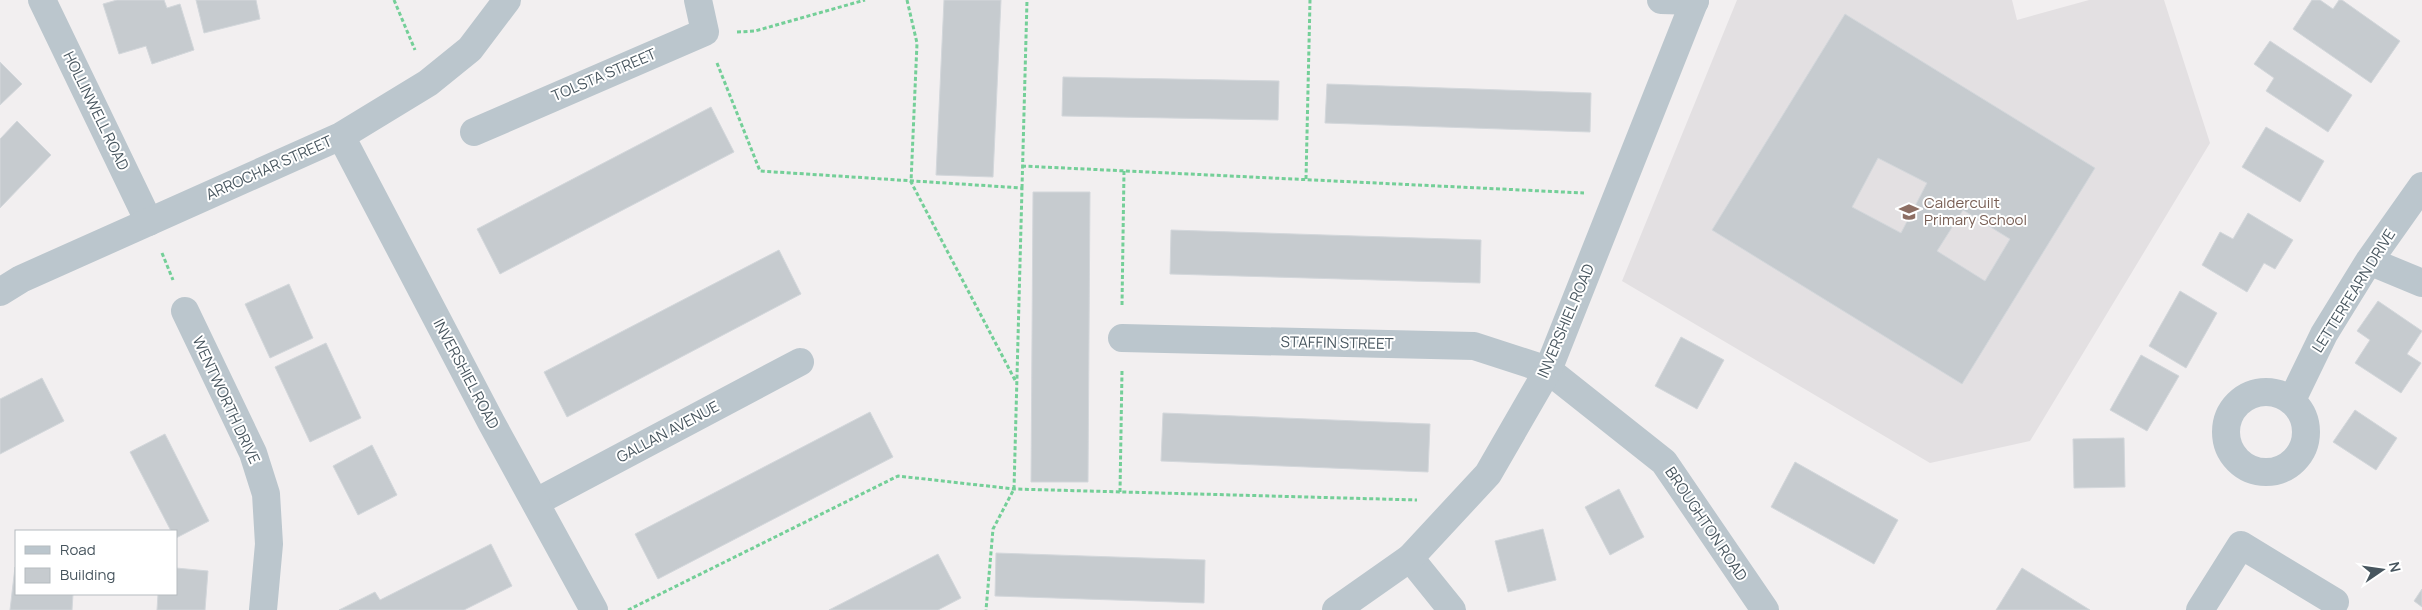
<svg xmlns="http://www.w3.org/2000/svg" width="2422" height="610" font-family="Manrope,sans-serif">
  <rect width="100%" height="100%" fill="#f2eff0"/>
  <path fill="#e3e0e2" d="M1737 0H2012L2017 20 2089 0H2164L2210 143 2030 441 1930 463 1622 281Z"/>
  <path fill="#c6cbcf" stroke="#d3d7db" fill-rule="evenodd" d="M117 0H164L167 8 180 4 194 50 152 64 146 46 119 54 103 4Z
    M196 0H256L260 19 204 33Z
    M944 0H1001L993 177 936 175Z
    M2312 0H2320L2333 9 2339 0H2342L2400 41 2371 83 2293 29Z
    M1845 14 2095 168 1962 384 1712 230ZM1878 158 1927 183 1901 233 1852 207ZM1963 210 2010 239 1985 281 1937 251Z
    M2270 41 2352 95 2328 132 2266 91 2274 78 2254 64Z
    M0 62 22 84 0 105Z
    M1063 77 1279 81 1278 120 1062 116Z
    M1327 84 1591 93 1590 132 1325 123Z
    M711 107 734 152 500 274 477 229Z
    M17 121 51 155 0 208V139Z
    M2266 127 2324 161 2300 202 2242 167Z
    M1033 192H1090L1088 482H1031Z
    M2248 213 2293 240 2275 269 2264 263 2247 292 2202 265 2220 232 2233 239Z
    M1171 230 1481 240 1480 283 1170 274Z
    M779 250 801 294 567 417 544 372Z
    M289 284 313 338 270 358 245 304Z
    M2180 291 2217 313 2186 368 2149 346Z
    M2378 301 2422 331 2407 354 2421 363 2401 393 2355 363 2370 340 2357 331Z
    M1681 337 1724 360 1697 409 1655 386Z
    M326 343 361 418 310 442 275 367Z
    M2141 355 2179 376 2147 431 2110 410Z
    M42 378 64 421 0 454V399Z
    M2355 410 2397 438 2376 470 2333 442Z
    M870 412 893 457 658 579 635 534Z
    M1163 413 1430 424 1428 472 1161 461Z
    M165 434 209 521 176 538V531H171L130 452Z
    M2124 438 2125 487 2074 488 2073 439Z
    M372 445 397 495 358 515 333 466Z
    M1795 462 1898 520 1874 564 1771 507Z
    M1619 489 1644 537 1610 555 1585 507Z
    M1543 529 1556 580 1508 592 1495 541Z
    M491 544 512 586 464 610H339L375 592 380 600Z
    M996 553 1205 560 1204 603 995 596Z
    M938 554 961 598 938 610H829Z
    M15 567 16 594H73L72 610H10Z
    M176 568 208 571 205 610H157L158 594H176Z
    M2022 568 2090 610H1996Z
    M2422 589V607L2414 601Z"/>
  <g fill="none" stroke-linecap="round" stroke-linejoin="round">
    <path stroke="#74cf98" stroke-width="3" stroke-dasharray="4 2.5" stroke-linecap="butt" d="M394 0 415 50
      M907 0 917 43 911 182 1016 382
      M737 32 755 31 865 0
      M717 63 760 171 1022 188 1014 489 993 529 986 610
      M1022 166 1584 193
      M1306 179 1310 0
      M1022 188 1027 0
      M162 253 173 280
      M1122 305 1124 171
      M1120 492 1122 371
      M628 610 898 476 1014 489 1417 500"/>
    <path stroke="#bbc6cd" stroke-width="28" d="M42 0 149 222
      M1661 0 1695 1
      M474 132 705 32 698 0
      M2369 261 2422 283
      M185 311 253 453 266 494 269 544 263 610
      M1122 338 1474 346 1548 370 1664 462 1765 610
      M2226 432a40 40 0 1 1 80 0a40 40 0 1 1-80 0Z
      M2292 400 2324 334 2369 261 2422 186
      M536 502 800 362
      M1410 558 1452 610
      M2200 610 2241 545 2335 602"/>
    <path stroke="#bbc6cd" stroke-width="28" d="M341 136 491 422 594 610
      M0 292 21 279 341 136 428 83 470 49 507 0
      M1336 610 1410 558 1488 474 1548 370 1695 0"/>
  </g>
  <defs>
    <symbol id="school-bare" viewBox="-9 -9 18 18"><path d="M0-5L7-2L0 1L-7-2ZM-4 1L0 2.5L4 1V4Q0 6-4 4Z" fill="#8d6e63" stroke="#fff" stroke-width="2.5" paint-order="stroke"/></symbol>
  </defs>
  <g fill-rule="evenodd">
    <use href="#school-bare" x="1895" y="198" width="28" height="28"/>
  </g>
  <g text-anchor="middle" stroke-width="4" stroke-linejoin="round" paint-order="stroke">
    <g font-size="15" fill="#47555e" stroke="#fff">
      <text transform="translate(604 75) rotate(-23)" y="5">TOLSTA STREET</text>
      <text transform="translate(96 111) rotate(64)" y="5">HOLLINWELL ROAD</text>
      <text transform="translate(269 168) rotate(-24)" y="5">ARROCHAR STREET</text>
      <text transform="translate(2354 291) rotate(-58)" y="5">LETTERFEARN DRIVE</text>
      <text transform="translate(1566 321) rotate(-67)" y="5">INVERSHIEL ROAD</text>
      <text transform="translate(1337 343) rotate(1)" y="5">STAFFIN STREET</text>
      <text transform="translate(466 374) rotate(62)" y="5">INVERSHIEL ROAD</text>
      <text transform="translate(226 400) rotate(65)" y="5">WENTWORTH DRIVE</text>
      <text transform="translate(668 432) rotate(-28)" y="5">GALLAN AVENUE</text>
      <text transform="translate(1706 524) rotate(56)" y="5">BROUGHTON ROAD</text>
    </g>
    <g font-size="15" fill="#785e54" stroke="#fff" text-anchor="start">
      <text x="1924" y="208">Caldercuilt<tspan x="1924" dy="17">Primary School</tspan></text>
    </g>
  </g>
  <rect x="15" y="530" width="162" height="65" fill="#ffffff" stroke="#b5bbbf"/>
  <rect x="25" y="546" width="25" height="8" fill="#bbc6cd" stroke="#b5bbbf"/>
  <text x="60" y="555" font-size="15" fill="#47555e">Road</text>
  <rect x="25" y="568" width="25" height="15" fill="#c6cbcf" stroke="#b5bbbf"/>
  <text x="60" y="580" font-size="15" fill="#47555e">Building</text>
  <g transform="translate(2382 570) rotate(77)" stroke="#ffffff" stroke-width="4" paint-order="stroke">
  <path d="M0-4L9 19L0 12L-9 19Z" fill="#47555e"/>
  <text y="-8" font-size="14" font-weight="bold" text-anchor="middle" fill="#47555e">N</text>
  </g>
</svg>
